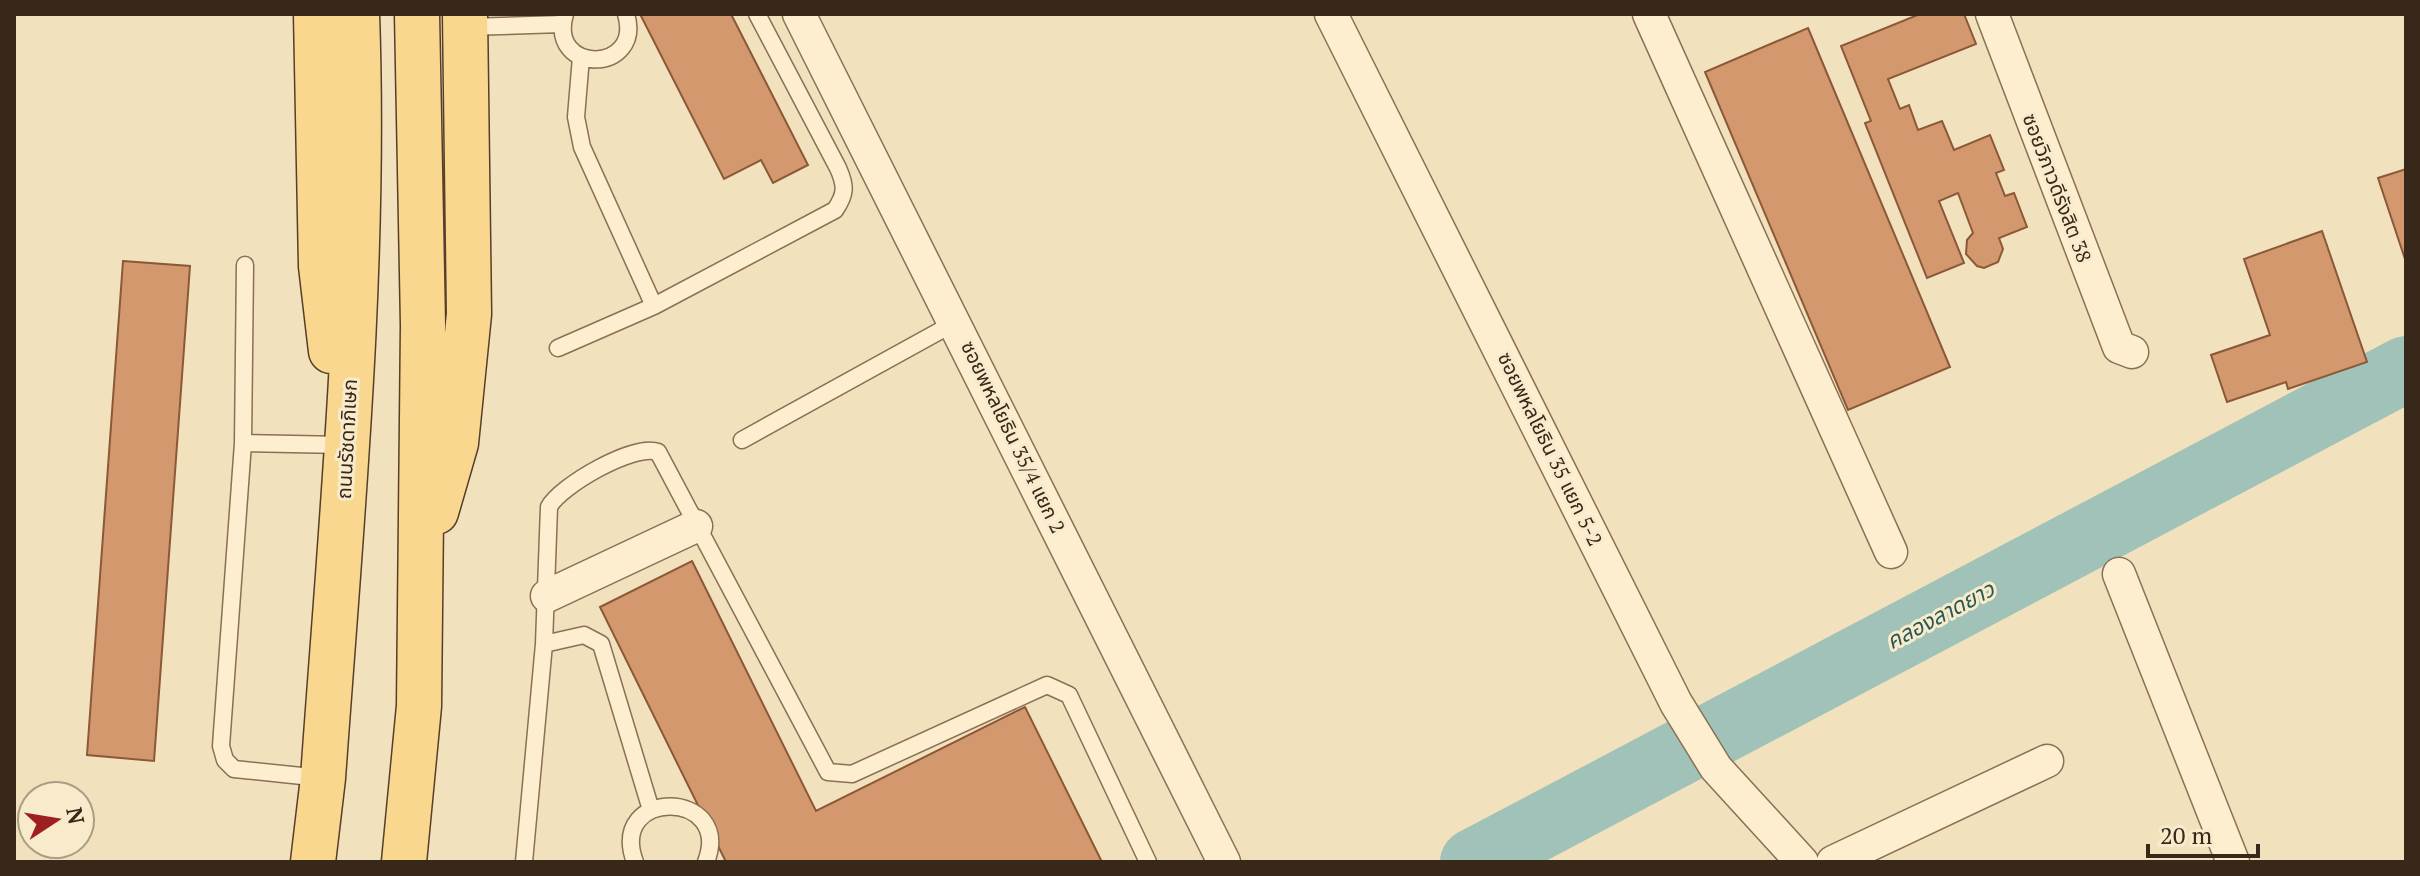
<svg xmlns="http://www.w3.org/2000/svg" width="2420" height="876" font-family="'PT Serif','Noto Sans Thai',serif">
  <rect width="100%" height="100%" fill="#f1e1bc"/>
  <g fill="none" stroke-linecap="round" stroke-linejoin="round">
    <path stroke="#a0c2b8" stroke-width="66" d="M1473 862 2406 369"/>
  </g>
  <path fill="#d3986e" stroke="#8b5838" stroke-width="2" d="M640 14H731L808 165 773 183 761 160 724 179Z
    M1920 14H1964L1976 44 1888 79 1900 109 1909 105 1918 130 1942 121 1954 150 1990 135 2004 170 1996 173 2005 196 2014 193 2027 227 1999 238 2003 249 1998 262 1984 268 1977 266 1966 254 1967 240 1973 233 1958 193 1939 201 1964 263 1927 278 1865 123 1871 121 1841 46Z
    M1808 28 1950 367 1848 410 1705 72Z
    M2406 169V262L2378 178Z
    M2322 231 2367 362 2288 389 2286 382 2227 402 2211 355 2270 335 2244 259Z
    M123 261 190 266 154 761 87 755Z
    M692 561 816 811 1025 707 1102 862H726L600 607Z"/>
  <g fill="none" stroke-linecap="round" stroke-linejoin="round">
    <defs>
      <path id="lane" d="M565 14C547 75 644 74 626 14
        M467 27 562 24
        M581 57 576 117 582 147 654 306
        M245 265 243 443 343 445
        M558 348 654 306 835 210C846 194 846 186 838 168L757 14
        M742 440 956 322
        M243 443 221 746 225 760 234 769 321 778
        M544 644 584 635 601 644 651 810
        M524 862 544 644 549 507C560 486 634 443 658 452L828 772 852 774 1047 685 1069 695 1148 862
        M635 862C607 787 734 789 706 862"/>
      <path id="street" d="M799 14 1224 862
        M1331 14 1676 703 1716 768 1802 862
        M1649 14 1891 552
        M1992 14 2119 347 2132 352
        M2119 574 2233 862
        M547 596 696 526
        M1833 862 2047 761"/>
      <path id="primary" d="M316 14 321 266 331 351
        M436 512 456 443 469 314 465 14
        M313 862 323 778C341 524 366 269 357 14
        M404 862 419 706 423 325 417 14"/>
    </defs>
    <use href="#lane" stroke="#8a7054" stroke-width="19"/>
    <use href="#street" stroke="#8a7054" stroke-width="35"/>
    <use href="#primary" stroke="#573e29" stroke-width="47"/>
    <use href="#lane" stroke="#fceecf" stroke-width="16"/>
    <use href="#street" stroke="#fceecf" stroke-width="32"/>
    <use href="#primary" stroke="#f9d78f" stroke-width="44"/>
  </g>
  <g text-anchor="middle" stroke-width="6" stroke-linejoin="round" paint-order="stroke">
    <g font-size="20" fill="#38281a" stroke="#f8ebcc">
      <text transform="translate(2057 188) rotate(69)" y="7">ซอยวิภาวดีรังสิต 38</text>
      <text transform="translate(1013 437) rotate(64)" y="7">ซอยพหลโยธิน 35/4 แยก 2</text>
      <text transform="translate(347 439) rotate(-87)" y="7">ถนนรัชดาภิเษก</text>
      <text transform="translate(1550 449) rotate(64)" y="7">ซอยพหลโยธิน 35 แยก 5-2</text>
    </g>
    <g font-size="22" font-style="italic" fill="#285956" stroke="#f8ebcc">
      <text transform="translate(1940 615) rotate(-28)" y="8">คลองลาดยาว</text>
    </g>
  </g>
  <rect width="2420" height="876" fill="none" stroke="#38281a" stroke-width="32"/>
  <g transform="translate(56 820) rotate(78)"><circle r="38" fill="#f8ebcc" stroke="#ab9d85" stroke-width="2"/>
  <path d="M0-6L14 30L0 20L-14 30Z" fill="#9e1f20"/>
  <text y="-12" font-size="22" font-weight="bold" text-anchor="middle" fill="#38281a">N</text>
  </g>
  <path d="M2148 844v12h110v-12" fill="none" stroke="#38281a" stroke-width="4"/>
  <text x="2160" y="844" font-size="24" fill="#38281a" stroke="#f8ebcc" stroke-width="6" paint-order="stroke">20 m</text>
</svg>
